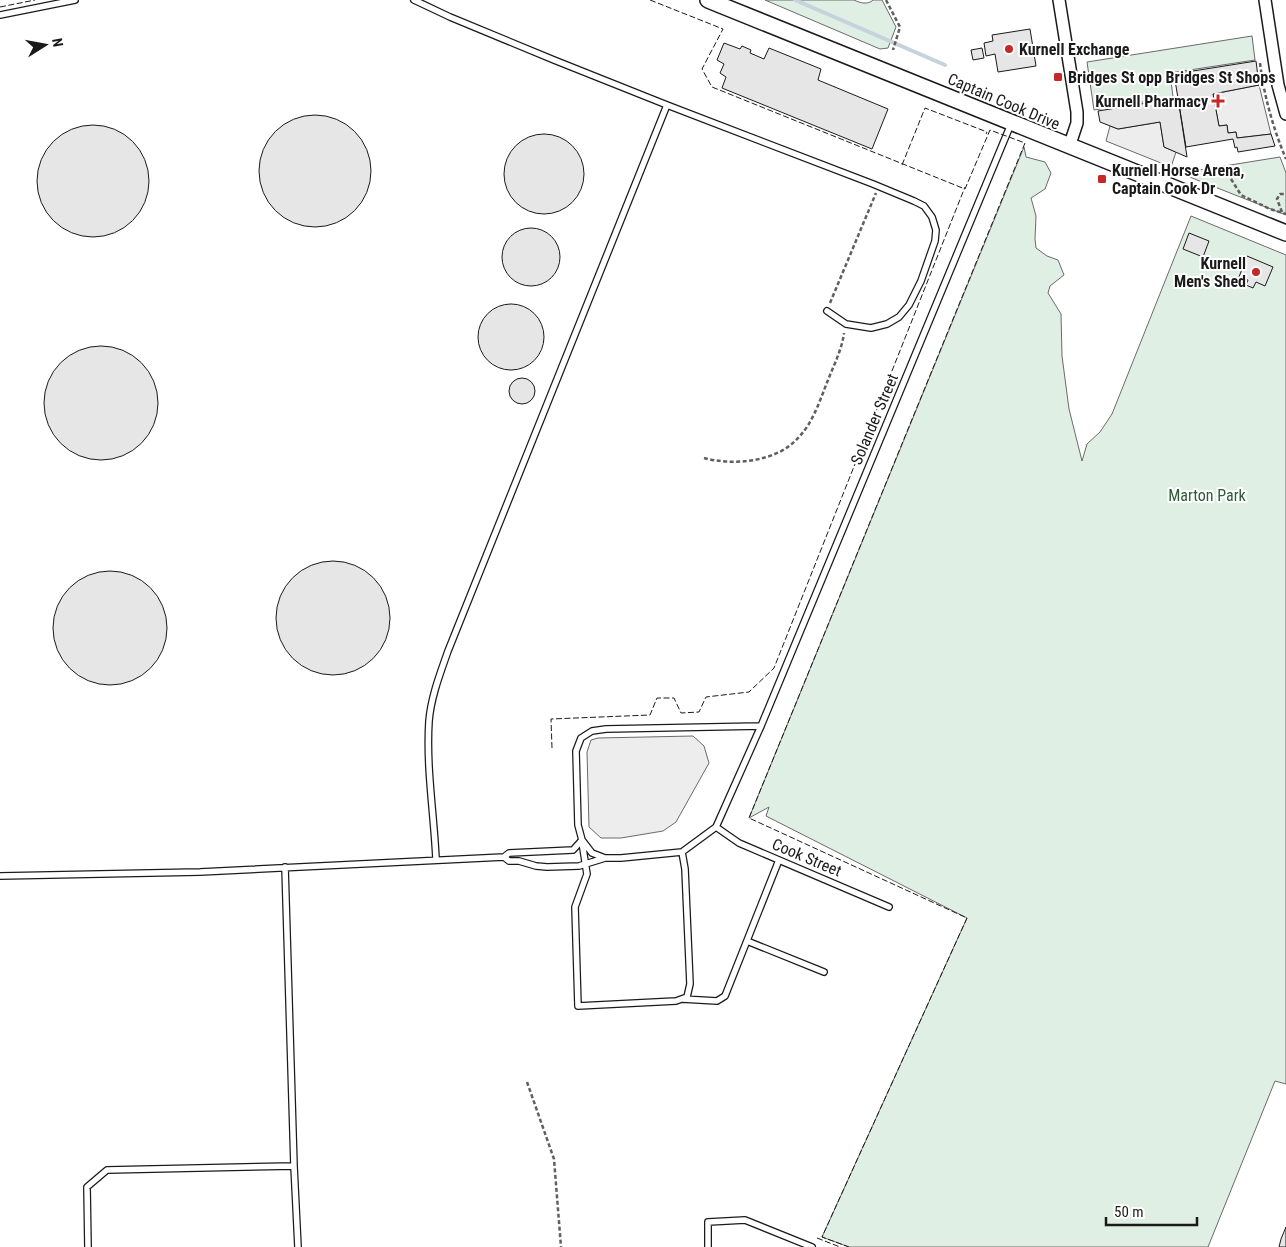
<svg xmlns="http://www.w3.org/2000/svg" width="1286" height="1247" font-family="'Roboto Condensed',sans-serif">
  <rect width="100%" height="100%" fill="#fff"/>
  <path fill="#e0efe3" stroke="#6a6a6a" d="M765 0H854C860 3 868 5 873 0H882L896 27 888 48 880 49Z
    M1252 36 1255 60 1170 73 1173 97 1094 110 1087 62Z
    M1024 147 1026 157 1045 162 1051 173 1045 189 1031 198 1036 216 1035 239 1036 248 1047 256 1058 260 1064 275 1050 286 1048 293 1061 314 1062 356 1069 409 1082 461 1087 444 1100 432 1112 414 1191 216 1286 255V1084L1275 1081 1208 1247H849L822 1237 967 918 766 816 769 807 749 818Z
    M1280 157 1286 173V215L1187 176V172Z"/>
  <path fill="#ededed" stroke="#6a6a6a" d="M1259 85 1271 134 1237 138 1236 132 1228 133 1227 125 1219 126 1213 94Z
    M1160 122 1164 147 1176 152 1171 167 1106 141 1110 126 1118 129Z
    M693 736 704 746 709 763 676 822 663 831 621 838H601L589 827 587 752 591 740 598 738Z"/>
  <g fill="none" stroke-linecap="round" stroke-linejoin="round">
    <path stroke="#c6d2dc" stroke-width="4" d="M795 0 945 65"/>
  </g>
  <path fill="#e6e6e6" stroke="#1a1a1a" d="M1030 29 1036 66 998 72 995 54 986 56 984 43 993 41 992 35Z
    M724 43 740 49 742 46 751 50 750 53 764 59 769 48 821 69 818 80 888 109 872 149 722 88 726 77 720 73 724 64 717 60Z
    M982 48 984 58 973 60 971 50Z
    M1256 61 1259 85 1213 94 1219 126 1227 125 1228 133 1236 132 1237 138 1271 134 1275 146 1238 152 1237 147 1235 148 1233 139 1186 147 1174 74Z
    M1178 98 1187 157 1164 147 1160 122 1118 129 1100 122 1098 111Z
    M259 171a56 56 0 1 1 112 0a56 56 0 1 1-112 0Z
    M37 181a56 56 0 1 1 112 0a56 56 0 1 1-112 0Z
    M504 174a40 40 0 1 1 80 0a40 40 0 1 1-80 0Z
    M502 257a29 29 0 1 1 58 0a29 29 0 1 1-58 0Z
    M1189 233 1209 241 1203 257 1183 249Z
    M1247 256 1273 267 1265 286 1256 282 1253 288 1246 285 1248 280 1239 277Z
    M478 337a33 33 0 1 1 66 0a33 33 0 1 1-66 0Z
    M44 403a57 57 0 1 1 114 0a57 57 0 1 1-114 0Z
    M509 391a13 13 0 1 1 26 0a13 13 0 1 1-26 0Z
    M276 618a57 57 0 1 1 114 0a57 57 0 1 1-114 0Z
    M53 628a57 57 0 1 1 114 0a57 57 0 1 1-114 0Z
    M1286 1227V1247H1279L1281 1239Z"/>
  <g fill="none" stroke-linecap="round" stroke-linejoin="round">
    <defs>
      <path id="service" d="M414 0 450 17 554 60 667 105 873 184 914 201 924 206 932 217 936 230 935 241 921 281 909 305 899 317 887 324 871 328 846 324 827 311
        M0 15 75 0
        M761 726 606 729 592 731 581 738 576 751 578 825 582 840 592 853 605 858H621L682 852 716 827 761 726 1011 124
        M716 827 739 843 889 907
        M582 842 587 874 575 907 578 1006 676 1001 687 997 690 984 685 869 682 852
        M504 857 509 861H519L536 866 547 867 579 866 605 858
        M436 859C434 814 426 767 429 721 431 697 440 674 448 651L667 105
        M285 867 294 1166 298 1247
        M0 876 200 872 504 857 509 853 573 850 582 840
        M747 941 824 972
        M682 999 717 1001 725 996 779 860
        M88 1247 87 1187 107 1170 294 1166
        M708 1247V1222L745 1220 812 1247"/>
      <path id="minor" d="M1059 0 1077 112V123L1069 147
        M1265 0 1278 85 1286 114"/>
      <path id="secondary" d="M708 0 1286 233"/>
    </defs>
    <use href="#service" stroke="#1a1a1a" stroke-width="8"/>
    <use href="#minor" stroke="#1a1a1a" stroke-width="14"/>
    <use href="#secondary" stroke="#1a1a1a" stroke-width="18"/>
    <path stroke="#5f5f5f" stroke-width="2.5" stroke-dasharray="4 2.5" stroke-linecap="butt" d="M886 0 900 27 893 50
      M1260 63C1264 96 1273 128 1286 159
      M1231 179 1241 195 1270 209 1286 214
      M1282 212 1277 199 1280 194H1286
      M830 303 876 193
      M704 458C733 466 777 462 798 438 813 423 820 400 828 380 834 365 842 349 844 333
      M527 1082 554 1159 561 1247"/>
    <use href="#service" stroke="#fff" stroke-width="5.5"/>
    <use href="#minor" stroke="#fff" stroke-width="11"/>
    <use href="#secondary" stroke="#fff" stroke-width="15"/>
    <path stroke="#1a1a1a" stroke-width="1" stroke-dasharray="6 2.5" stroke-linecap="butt" d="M650 0 723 29 702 69 712 87 965 189 990 130 1025 143 749 818 967 918 822 1237 849 1247
      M0 7 35 0
      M902 165 925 108 987 132 986 134
      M552 748 551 719 650 715 657 698H674L681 713 699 712 706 697 749 692 774 668 965 187
      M817 1238 840 1247"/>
  </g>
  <g fill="#c62828" stroke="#fff" stroke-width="2">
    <circle cx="1009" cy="49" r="5"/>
    <rect x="1053" y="72" width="10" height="10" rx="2.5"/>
    <path d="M1215.5 93.5h5v5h5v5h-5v5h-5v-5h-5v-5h5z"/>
    <rect x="1097" y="174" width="10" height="10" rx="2.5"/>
    <circle cx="1256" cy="272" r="5"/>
  </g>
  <g text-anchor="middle" stroke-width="4" stroke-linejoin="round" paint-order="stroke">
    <g font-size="16" font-weight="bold" fill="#1a1a1a" stroke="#fff" text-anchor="start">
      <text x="1019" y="55">Kurnell Exchange</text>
      <text x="1068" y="83">Bridges St opp Bridges St Shops</text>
      <text x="1208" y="107" text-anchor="end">Kurnell Pharmacy</text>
      <text x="1112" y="176">Kurnell Horse Arena,<tspan x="1112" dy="18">Captain Cook Dr</tspan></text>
      <text x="1246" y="269" text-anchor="end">Kurnell<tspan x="1246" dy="18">Men's Shed</tspan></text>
    </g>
    <g font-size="16" fill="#1a1a1a" stroke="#fff">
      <text transform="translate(1004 101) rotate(23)" y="6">Captain Cook Drive</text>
      <text transform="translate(874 419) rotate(-67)" y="6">Solander Street</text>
      <text transform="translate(807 857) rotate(23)" y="6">Cook Street</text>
    </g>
    <g font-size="16" fill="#2b5a34" stroke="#fff">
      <text x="1207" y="501">Marton Park</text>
    </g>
  </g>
  <g transform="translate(45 45) rotate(79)" stroke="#ffffff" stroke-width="4" paint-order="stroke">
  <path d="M0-4L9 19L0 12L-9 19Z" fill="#1a1a1a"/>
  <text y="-8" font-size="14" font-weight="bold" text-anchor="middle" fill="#1a1a1a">N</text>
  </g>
  <path d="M1106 1217v8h91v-8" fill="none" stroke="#1a1a1a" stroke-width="2.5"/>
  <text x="1114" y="1217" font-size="15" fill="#1a1a1a" stroke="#ffffff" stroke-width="4" paint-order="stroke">50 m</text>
</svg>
